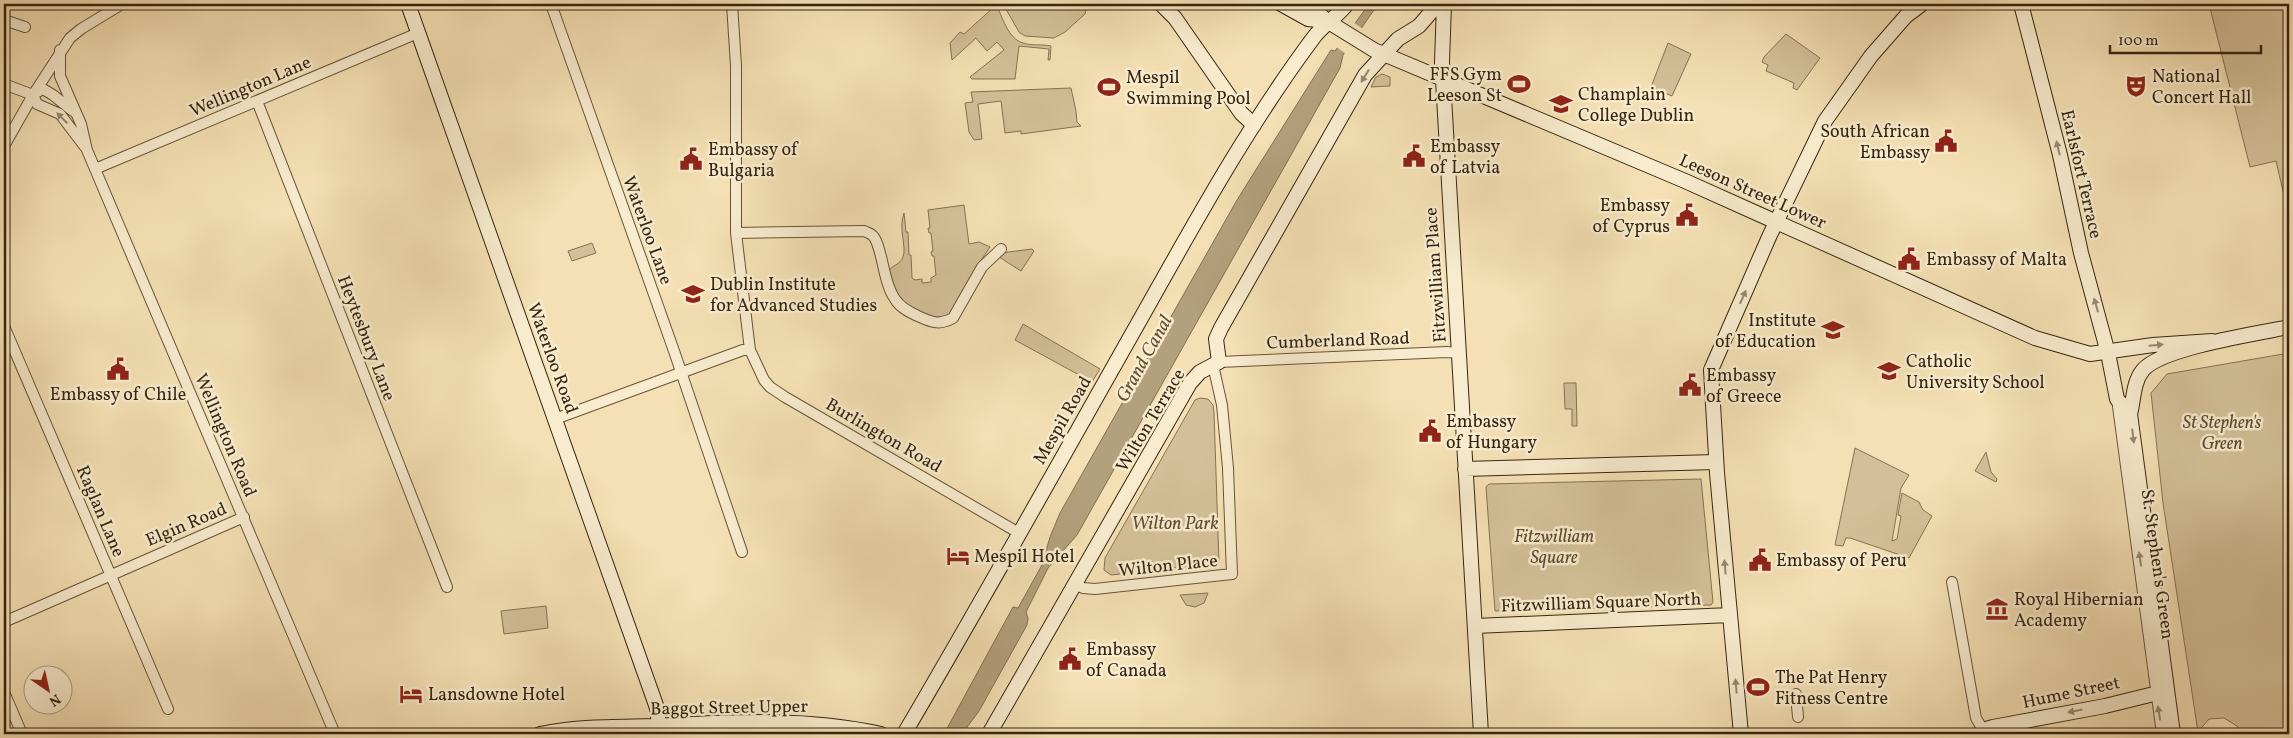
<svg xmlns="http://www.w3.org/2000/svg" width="2293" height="738" font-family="Vollkorn,serif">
  <rect width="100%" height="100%" fill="#f4e0b4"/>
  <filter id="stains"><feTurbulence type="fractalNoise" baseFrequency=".004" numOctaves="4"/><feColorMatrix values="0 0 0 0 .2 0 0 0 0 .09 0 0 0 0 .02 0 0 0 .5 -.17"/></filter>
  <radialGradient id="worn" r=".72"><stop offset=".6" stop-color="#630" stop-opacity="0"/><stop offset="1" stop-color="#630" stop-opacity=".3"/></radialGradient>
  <path fill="#d4c098" stroke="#857254" d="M993 4H996C1002 16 1008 39 1023 43 1032 46 1042 44 1051 46L1050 60H1048L1049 49 1019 46 1015 79H972L970 77 1004 50 997 42 987 51 976 38 952 60 950 43 960 32 964 34 995 6Z
    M1003 4H1081L1087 6 1085 14 1065 32 1054 38 1025 36 1019 32Z
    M2209 4H2289V199L2285 200 2276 161 2250 167Z
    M1786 34 1820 58 1797 90 1793 88 1794 83 1766 71 1768 65 1762 62 1764 57Z
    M1668 43 1691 54 1672 96 1651 87Z
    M1382 74 1390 77V86L1371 87 1376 77Z
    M1071 88 1076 111 1077 122 1081 126 1021 134V131L1005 133 1001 101 978 104 982 139 974 140 969 132 965 103 973 102 971 92Z
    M964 205 969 244 979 242 990 247 977 266 950 315C936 321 914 313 903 303 894 295 892 281 889 271 892 265 900 265 903 257 907 247 898 229 904 213L906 232H908L909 255H911L912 278 915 280 922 279V283L931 282V278L936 275 934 256H932L931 252 933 251 931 233H929L928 228H930L928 210Z
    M592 243 596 253 572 261 568 251Z
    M1032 249 1034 251 1021 271 996 255 1001 253Z
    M1023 324 1100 369 1092 382 1015 340Z
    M2289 353V734H2243L2237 726 2224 718 2209 719 2198 732 2163 503 2151 393 2167 374Z
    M1564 383H1576L1577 426H1572V409H1565Z
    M1200 398 1208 399 1213 405 1214 413 1219 563 1111 575 1104 570 1105 558 1195 400Z
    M1855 448 1909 475 1901 488 1892 541 1897 539 1901 516 1898 515 1902 493 1919 502 1923 510 1932 516 1909 558 1850 538H1846L1843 546 1835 545Z
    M1986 452 1991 472 1997 479 1996 482 1975 471Z
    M1701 479 1713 602 1711 605 1495 611 1486 487 1489 484Z
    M1208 593 1204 603 1195 607 1186 605 1180 595Z
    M546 606 548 628 504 634 501 611Z"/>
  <path fill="#b3a07c" stroke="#816f51" d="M1369 4H1378L1343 55 1340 68 1077 535 1048 568 1026 612 1028 618 1027 625 979 711 962 734H944L1013 607 1018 608 1042 565 1050 537 1060 513 1237 200 1331 50 1335 51Z"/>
  <path fill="#f4e0b4" d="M1353 22 1363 29 1346 54 1335 46Z"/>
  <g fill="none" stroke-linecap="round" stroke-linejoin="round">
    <defs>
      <path id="street" d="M551 4 674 351 742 552
        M732 4 736 66V233L750 350 764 380 770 387 785 397 1019 533
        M4 20 25 27
        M60 50V76L81 124 87 150 335 734
        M4 84 33 95
        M34 94 43 89 53 95 73 111
        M33 95 37 104 60 114 85 147
        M257 101 447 587
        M4 146 33 95 70 38 81 29 122 4
        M95 169 418 33
        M736 233 864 231C868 233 871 233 874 237 883 250 883 283 895 299 900 308 911 313 920 317 933 323 940 325 953 318L982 267 1001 249
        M4 326 168 709
        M1219 362 1447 352 1459 353
        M2117 399 2162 734
        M555 419 743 350H750
        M1952 582 1976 718 1983 730
        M1076 585 1083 588 1095 589 1232 574 1228 468 1222 405 1213 365
        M4 622 244 517
        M4 692 22 734
        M1796 694 1798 717"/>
      <path id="secondary" d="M408 4 657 708 659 726
        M1161 4 1175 18 1241 113 1254 125
        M1281 4 1308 19 1327 21
        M1309 4 1327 21 1374 50 1685 181 2035 338 2090 354 2153 345 2212 341
        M1444 4 1442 62 1444 97 1481 734
        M2021 4 2060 155 2081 253 2108 353 2117 399 2130 414
        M1465 469 1716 462
        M1475 626 1730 615
        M540 734C577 726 616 727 654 726 730 722 805 717 881 734
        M904 734C983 600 1059 463 1136 327 1192 228 1246 128 1314 37 1324 24 1338 16 1347 4
        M989 734 1190 383 1200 372 1219 362 1216 339 1221 328 1365 75 1398 39 1419 26 1438 4
        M1741 734 1717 473 1711 370 1769 237 1825 121 1871 56 1906 16 1922 4
        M1980 734 1983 730 1993 727 2105 706 2166 691
        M2173 734 2130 414C2134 399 2133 382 2143 370 2161 348 2259 333 2289 327"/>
    </defs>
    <use href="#street" stroke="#665439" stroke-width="12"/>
    <use href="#secondary" stroke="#362510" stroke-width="16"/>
    <use href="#street" stroke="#f8ebce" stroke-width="10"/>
    <use href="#secondary" stroke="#f8ebce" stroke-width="14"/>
  </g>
  <defs><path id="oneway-solid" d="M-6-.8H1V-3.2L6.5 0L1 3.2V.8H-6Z" transform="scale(1.25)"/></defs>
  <g fill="#97886f">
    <use href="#oneway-solid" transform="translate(1365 76) rotate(122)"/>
    <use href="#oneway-solid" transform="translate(62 118) rotate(-135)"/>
    <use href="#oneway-solid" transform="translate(2058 148) rotate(-104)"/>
    <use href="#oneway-solid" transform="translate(1743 297) rotate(-66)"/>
    <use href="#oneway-solid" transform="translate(2096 305) rotate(-106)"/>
    <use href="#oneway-solid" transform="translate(2156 345) rotate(-5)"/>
    <use href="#oneway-solid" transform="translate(2133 436) rotate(83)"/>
    <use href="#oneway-solid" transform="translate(2140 559) rotate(-98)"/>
    <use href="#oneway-solid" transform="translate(1725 567) rotate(-95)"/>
    <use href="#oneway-solid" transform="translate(1736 686) rotate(-95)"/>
    <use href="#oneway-solid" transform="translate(2075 711) rotate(169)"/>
    <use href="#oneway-solid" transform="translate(2159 713) rotate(-99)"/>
  </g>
  <defs>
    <symbol id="stadium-bare" viewBox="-9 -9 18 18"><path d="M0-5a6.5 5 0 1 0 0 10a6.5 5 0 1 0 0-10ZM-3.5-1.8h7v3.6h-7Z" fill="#8f2418" stroke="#f8ebce" stroke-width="2.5" paint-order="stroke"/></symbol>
    <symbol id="theatre-bare" viewBox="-9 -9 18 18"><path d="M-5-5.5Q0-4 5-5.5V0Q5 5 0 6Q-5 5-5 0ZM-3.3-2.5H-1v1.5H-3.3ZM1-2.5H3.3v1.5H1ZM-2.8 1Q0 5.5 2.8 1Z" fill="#8f2418" stroke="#f8ebce" stroke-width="2.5" paint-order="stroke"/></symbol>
    <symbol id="university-bare" viewBox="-9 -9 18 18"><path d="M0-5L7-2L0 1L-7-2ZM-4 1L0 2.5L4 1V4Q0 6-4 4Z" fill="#8f2418" stroke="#f8ebce" stroke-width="2.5" paint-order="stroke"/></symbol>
    <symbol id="civic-bare" viewBox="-9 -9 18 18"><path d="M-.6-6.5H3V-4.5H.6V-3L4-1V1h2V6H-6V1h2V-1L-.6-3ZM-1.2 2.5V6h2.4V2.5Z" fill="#8f2418" stroke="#f8ebce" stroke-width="2.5" paint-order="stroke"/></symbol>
    <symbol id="school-bare" viewBox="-9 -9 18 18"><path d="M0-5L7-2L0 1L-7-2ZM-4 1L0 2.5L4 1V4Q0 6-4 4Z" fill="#8f2418" stroke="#f8ebce" stroke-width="2.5" paint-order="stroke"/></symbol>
    <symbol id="hotel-bare" viewBox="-9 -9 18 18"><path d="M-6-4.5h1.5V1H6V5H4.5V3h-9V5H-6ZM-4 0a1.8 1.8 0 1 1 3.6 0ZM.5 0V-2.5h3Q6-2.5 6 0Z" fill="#8f2418" stroke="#f8ebce" stroke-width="2.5" paint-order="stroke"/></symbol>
    <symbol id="museum-bare" viewBox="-9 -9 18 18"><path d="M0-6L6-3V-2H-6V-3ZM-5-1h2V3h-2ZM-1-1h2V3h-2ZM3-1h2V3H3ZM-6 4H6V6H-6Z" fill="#8f2418" stroke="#f8ebce" stroke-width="2.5" paint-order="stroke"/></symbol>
  </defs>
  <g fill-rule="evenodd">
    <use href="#stadium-bare" x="1503" y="68" width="32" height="32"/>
    <use href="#theatre-bare" x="2120" y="70" width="32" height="32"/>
    <use href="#stadium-bare" x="1093" y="71" width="32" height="32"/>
    <use href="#university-bare" x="1545" y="88" width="32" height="32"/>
    <use href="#civic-bare" x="1930" y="125" width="32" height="32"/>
    <use href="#civic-bare" x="1398" y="140" width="32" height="32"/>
    <use href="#civic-bare" x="675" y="143" width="32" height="32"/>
    <use href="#civic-bare" x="1671" y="199" width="32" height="32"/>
    <use href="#civic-bare" x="1893" y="243" width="32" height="32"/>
    <use href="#university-bare" x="677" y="278" width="32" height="32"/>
    <use href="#school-bare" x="1817" y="314" width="32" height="32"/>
    <use href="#civic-bare" x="102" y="353" width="32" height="32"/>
    <use href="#school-bare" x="1873" y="355" width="32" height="32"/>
    <use href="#civic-bare" x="1674" y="369" width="32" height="32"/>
    <use href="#civic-bare" x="1414" y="415" width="32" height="32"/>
    <use href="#hotel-bare" x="942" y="540" width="32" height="32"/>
    <use href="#civic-bare" x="1744" y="544" width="32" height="32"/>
    <use href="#museum-bare" x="1981" y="593" width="32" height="32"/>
    <use href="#civic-bare" x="1054" y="643" width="32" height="32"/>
    <use href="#stadium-bare" x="1742" y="671" width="32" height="32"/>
    <use href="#hotel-bare" x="395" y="678" width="32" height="32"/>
  </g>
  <g text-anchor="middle" stroke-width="5" stroke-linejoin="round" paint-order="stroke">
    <g font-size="18" fill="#362510" stroke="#f8ebce" text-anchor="start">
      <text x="1502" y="80" text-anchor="end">FFS Gym<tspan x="1502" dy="21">Leeson St</tspan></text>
      <text x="2152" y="82">National<tspan x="2152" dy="21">Concert Hall</tspan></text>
      <text x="1126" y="83">Mespil<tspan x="1126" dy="21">Swimming Pool</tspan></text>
      <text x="1578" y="100">Champlain<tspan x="1578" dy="21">College Dublin</tspan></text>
      <text x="1930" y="137" text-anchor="end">South African<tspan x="1930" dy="21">Embassy</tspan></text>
      <text x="1430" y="152">Embassy<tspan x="1430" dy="21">of Latvia</tspan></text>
      <text x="708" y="155">Embassy of<tspan x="708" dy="21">Bulgaria</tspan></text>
      <text x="1670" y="211" text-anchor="end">Embassy<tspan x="1670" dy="21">of Cyprus</tspan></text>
      <text x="1926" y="265">Embassy of Malta</text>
      <text x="710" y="290">Dublin Institute<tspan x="710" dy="21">for Advanced Studies</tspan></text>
      <text x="1816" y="326" text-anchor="end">Institute<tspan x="1816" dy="21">of Education</tspan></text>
      <text x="1906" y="367">Catholic<tspan x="1906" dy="21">University School</tspan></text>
      <text x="1706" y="381">Embassy<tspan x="1706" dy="21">of Greece</tspan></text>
      <text x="118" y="400" text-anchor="middle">Embassy of Chile</text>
      <text x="1446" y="427">Embassy<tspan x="1446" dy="21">of Hungary</tspan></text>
      <text x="974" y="562">Mespil Hotel</text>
      <text x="1776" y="566">Embassy of Peru</text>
      <text x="2014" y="605">Royal Hibernian<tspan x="2014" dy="21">Academy</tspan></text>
      <text x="1086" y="655">Embassy<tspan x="1086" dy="21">of Canada</tspan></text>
      <text x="1775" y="683">The Pat Henry<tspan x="1775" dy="21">Fitness Centre</tspan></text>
      <text x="428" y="700">Lansdowne Hotel</text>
    </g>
    <g font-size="18" fill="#362510" stroke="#f8ebce">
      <text transform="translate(250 86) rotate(-23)" y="6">Wellington Lane</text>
      <text transform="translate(2082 174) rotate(77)" y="6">Earlsfort Terrace</text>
      <text transform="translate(1753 191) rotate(24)" y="6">Leeson Street Lower</text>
      <text transform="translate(648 230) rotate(70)" y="6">Waterloo Lane</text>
      <text transform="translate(1435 275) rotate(-94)" y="6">Fitzwilliam Place</text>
      <text transform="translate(367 338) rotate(69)" y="6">Heytesbury Lane</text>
      <text transform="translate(1338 340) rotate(-2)" y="6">Cumberland Road</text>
      <text transform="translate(553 358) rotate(70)" y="6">Waterloo Road</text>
      <text transform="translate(1062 420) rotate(-60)" y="6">Mespil Road</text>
      <text transform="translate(1150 420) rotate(-59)" y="6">Wilton Terrace</text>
      <text transform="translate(226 435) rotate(67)" y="6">Wellington Road</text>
      <text transform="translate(884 435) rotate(30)" y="6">Burlington Road</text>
      <text transform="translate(101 511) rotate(67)" y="6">Raglan Lane</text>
      <text transform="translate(186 524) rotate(-23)" y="6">Elgin Road</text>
      <text transform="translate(2158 564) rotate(82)" y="6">St. Stephen's Green</text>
      <text transform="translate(1168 565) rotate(-6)" y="6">Wilton Place</text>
      <text transform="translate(1601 602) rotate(-2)" y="6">Fitzwilliam Square North</text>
      <text transform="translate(2071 692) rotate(-12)" y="6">Hume Street</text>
      <text transform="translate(729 707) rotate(-1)" y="6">Baggot Street Upper</text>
    </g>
    <g font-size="18" font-style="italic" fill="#5e4c32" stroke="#f8ebce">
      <text x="2222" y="428">St Stephen's<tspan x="2222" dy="21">Green</tspan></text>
      <text x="1175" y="529">Wilton Park</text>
      <text x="1554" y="542">Fitzwilliam<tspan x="1554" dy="21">Square</tspan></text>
    </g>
    <g font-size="19" font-style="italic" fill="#625036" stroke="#f8ebce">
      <text transform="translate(1143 358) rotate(-61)" y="7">Grand Canal</text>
    </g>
  </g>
  <rect width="2293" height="738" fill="none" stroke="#f4e0b4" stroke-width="20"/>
  <rect x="5" y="5" width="2283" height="728" fill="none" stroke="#362510" stroke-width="2.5"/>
  <rect x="10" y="10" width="2273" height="718" fill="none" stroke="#362510"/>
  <g transform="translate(48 690) rotate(146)"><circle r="24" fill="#f8ebce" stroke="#aa9c82"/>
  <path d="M0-4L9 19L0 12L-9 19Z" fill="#8f2418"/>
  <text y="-8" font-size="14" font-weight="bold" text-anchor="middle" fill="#362510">N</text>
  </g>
  <path d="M2110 45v8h151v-8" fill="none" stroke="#362510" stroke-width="2.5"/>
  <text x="2118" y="45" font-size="15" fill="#362510" stroke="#f8ebce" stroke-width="4" paint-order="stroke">100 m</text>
  <rect width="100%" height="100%" filter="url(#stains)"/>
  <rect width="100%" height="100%" fill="url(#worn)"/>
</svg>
